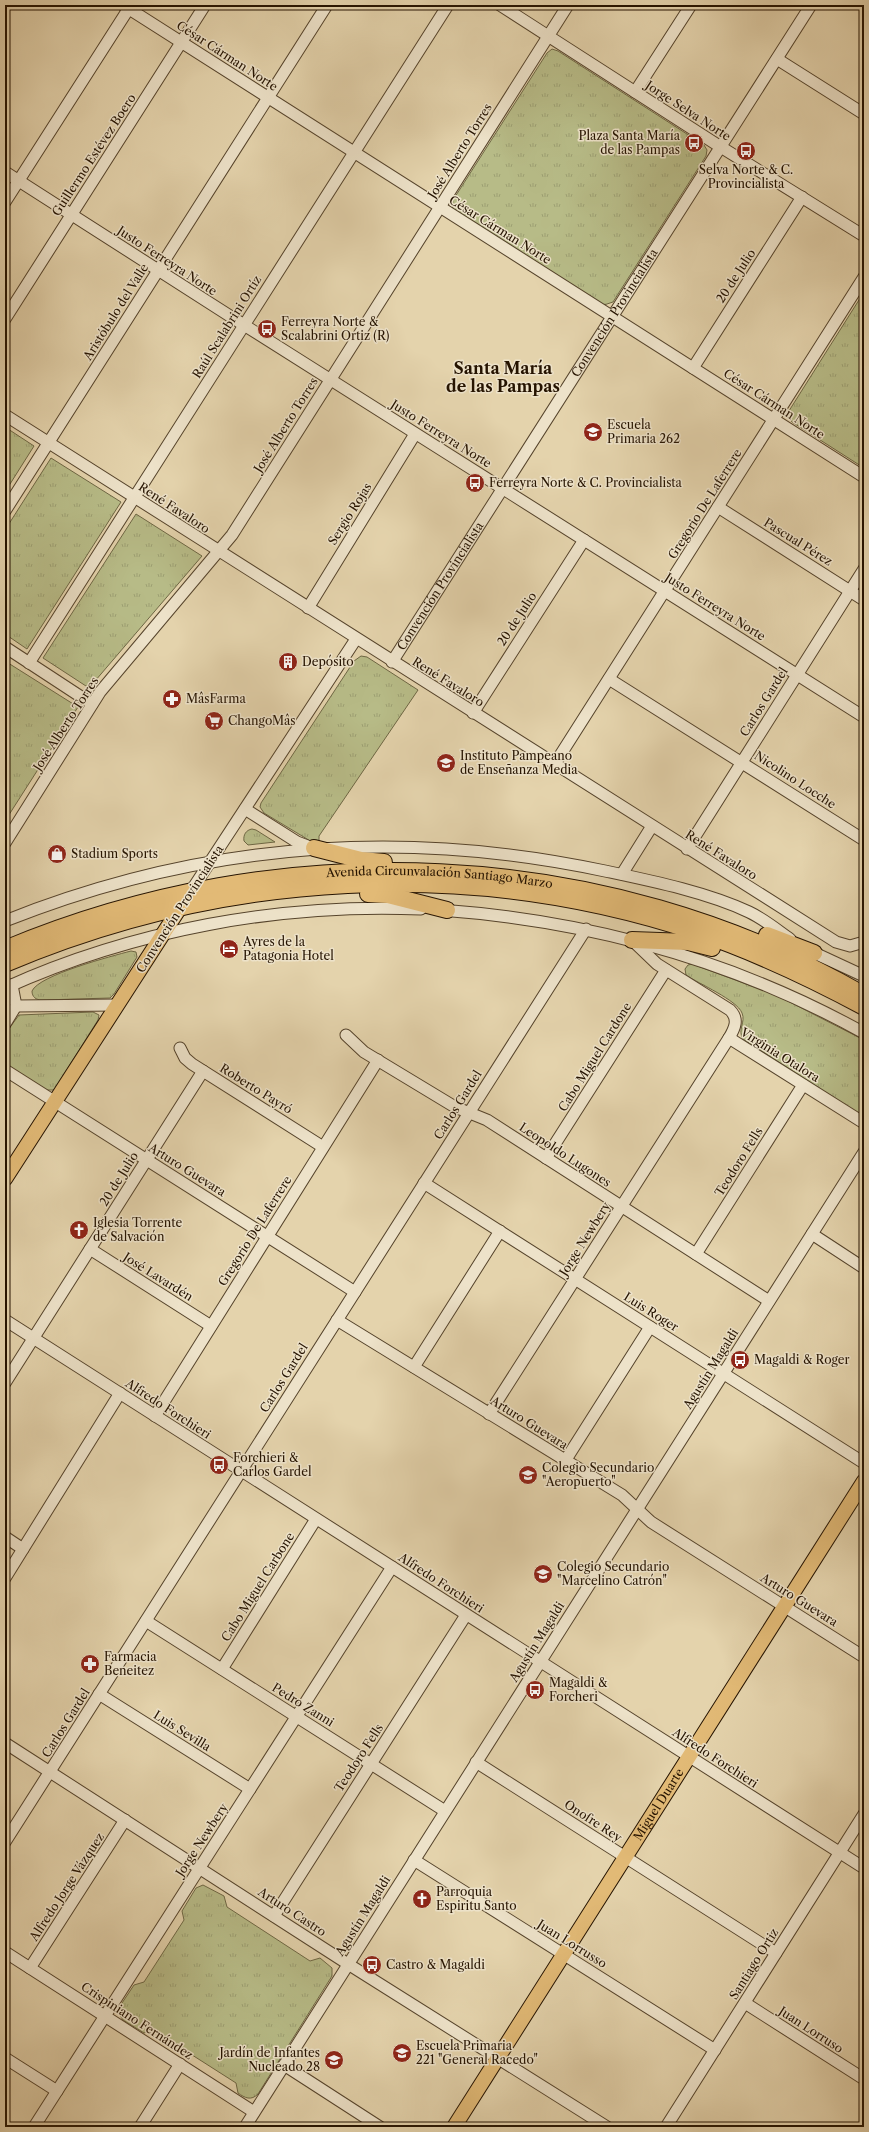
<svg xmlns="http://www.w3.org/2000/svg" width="869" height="2132" font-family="'Libre Caslon Text',serif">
  <defs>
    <pattern id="grass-tufts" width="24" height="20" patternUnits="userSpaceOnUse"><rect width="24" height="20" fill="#b7bb87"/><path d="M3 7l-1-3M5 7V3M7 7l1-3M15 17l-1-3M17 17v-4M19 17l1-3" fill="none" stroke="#9da073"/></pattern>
  </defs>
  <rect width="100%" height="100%" fill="#e4d3ac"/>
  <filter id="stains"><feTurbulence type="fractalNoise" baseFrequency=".005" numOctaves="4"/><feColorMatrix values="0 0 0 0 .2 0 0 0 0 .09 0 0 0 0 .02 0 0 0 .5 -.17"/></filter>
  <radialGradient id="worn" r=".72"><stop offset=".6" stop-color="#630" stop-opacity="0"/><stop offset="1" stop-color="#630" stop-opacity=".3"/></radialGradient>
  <path fill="url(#grass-tufts)" stroke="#6e6744" d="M552 49 558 51 704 145 707 150 706 156 613 302 604 305 452 208 453 200 547 53Z
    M864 292V468L792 422 787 414Z
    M5 427 34 446 5 492Z
    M51 458 121 502 27 649 5 634V530Z
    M136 514 202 556 89 688 43 658Z
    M361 656 367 657 418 690 319 836V842H312L264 813 260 807 261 803 354 661Z
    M5 661 78 707 5 821Z
    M252 829 256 830 275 842 248 845 244 841C243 835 246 830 252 829Z
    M131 951 136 952 137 957 114 994 110 998 42 1000C36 1000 32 997 32 991 39 975 112 956 131 951Z
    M692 964 776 995 864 1040V1117L743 1039C737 1030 746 1022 742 1013 737 1000 699 984 686 975L685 969 688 965Z
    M93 1012 99 1015 98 1020 54 1090H47L5 1064V1034L19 1015Z
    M203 1885 224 1896 227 1907 310 1961 320 1958 332 1968V1976L258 2094C251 2101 245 2098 238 2093L236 2083 153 2030 144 2033 123 2020 119 2014 120 2006 134 1985 144 1982 184 1920 182 1911 196 1888Z"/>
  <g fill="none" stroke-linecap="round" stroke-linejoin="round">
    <defs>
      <g id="minor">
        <path d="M123 5 864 477"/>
        <path d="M500 5 716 144 864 236"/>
        <path d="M777 59 864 114"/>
        <path d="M635 92 691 5"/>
        <path d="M5 172 244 325 864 717"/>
        <path d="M5 202 131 5"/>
        <path d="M5 319 205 5"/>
        <path d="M693 368 802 197"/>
        <path d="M5 415 836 942 850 946 864 942"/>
        <path d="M718 507 864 600"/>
        <path d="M5 511 327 5"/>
        <path d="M308 608 415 434"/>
        <path d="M5 647 92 704"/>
        <path id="s1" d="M392 662 811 5"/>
        <path d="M29 663 448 5"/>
        <path d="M609 679 864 840"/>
        <path d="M473 713 584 540"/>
        <path d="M554 765 864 277"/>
        <path d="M245 809 297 842 310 847"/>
        <path d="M5 843 100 692 232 535 568 5"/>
        <path d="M687 849 864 569"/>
        <path d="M622 874 652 826"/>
        <path d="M191 891 356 639"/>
        <path d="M441 910C590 921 733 960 864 1033"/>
        <path d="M5 921C200 843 399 827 605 871 652 881 706 892 749 912 764 919 777 930 790 939"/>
        <path d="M808 950 864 976"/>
        <path d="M5 988C133 930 281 903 421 909"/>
        <path d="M16 1006 117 1005"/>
        <path d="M5 1024 16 1006 12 985"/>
        <path d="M346 1035 364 1052 455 1107 487 1120 769 1301"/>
        <path d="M729 1038 864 1123"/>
        <path d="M180 1048 185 1058 192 1064 323 1147"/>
        <path d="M5 1070 355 1292"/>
        <path d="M546 1158 666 970"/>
        <path d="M424 1183 864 1463"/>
        <path d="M812 1234 864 1268"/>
        <path d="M90 1249 211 1326"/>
        <path d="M696 1254 803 1085"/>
        <path d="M5 1320 864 1868"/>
        <path d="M337 1320 622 1495 651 1522 864 1657"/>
        <path d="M414 1367 500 1231"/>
        <path d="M5 1383 203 1071"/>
        <path d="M489 1414 729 1038C735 1028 739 1019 730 1010L657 964 633 941"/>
        <path d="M155 1416 378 1060"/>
        <path d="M565 1461 650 1327"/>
        <path d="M5 1537 23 1549"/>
        <path d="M5 1578 120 1393"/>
        <path d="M146 1621 445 1811"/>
        <path d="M222 1669 316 1519"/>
        <path d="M99 1694 250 1789"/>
        <path d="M5 1743 348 1964 607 2127"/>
        <path d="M476 1762 776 1953"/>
        <path d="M5 1842 586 929"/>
        <path d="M414 1860 715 2050"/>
        <path d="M274 1916 466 1615"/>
        <path d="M5 1952 254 2112"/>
        <path d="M30 1968 125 1820"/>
        <path d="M745 2003 864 2079"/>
        <path d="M5 2058 57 2091"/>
        <path d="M284 2065 380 2127"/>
        <path d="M34 2127 392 1567"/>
        <path d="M140 2127 180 2064"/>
        <path d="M245 2127 864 1152"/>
        <path d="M666 2127 864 1814"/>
      </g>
      <g id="major">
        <path d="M5 1179 183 903"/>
        <path id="s2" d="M454 2127 864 1481"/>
      </g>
      <g id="highway">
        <path d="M314 848 361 860 384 862"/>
        <path d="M368 894 388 895 447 910"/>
        <path d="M767 935 814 953"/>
        <path d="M632 940 688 942 712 948"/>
        <path id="s3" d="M5 949C281 833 604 845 864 995"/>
        <path d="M5 964C224 871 469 857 696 932 755 952 810 978 864 1007"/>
      </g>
    </defs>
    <use href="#minor" stroke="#55432b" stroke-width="13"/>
    <use href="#major" stroke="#251300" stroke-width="16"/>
    <use href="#highway" stroke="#251300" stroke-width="18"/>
    <use href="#minor" stroke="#ede2c9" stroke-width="11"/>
    <use href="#major" stroke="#e2ba76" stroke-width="14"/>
    <use href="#highway" stroke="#e2ba76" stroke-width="16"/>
  </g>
  <defs>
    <symbol id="bus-disc" viewBox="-11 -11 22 22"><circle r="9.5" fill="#8f2418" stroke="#ede2c9"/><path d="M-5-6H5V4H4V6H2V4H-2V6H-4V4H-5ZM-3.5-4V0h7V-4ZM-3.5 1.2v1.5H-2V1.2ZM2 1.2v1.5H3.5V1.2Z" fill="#fff"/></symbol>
    <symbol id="school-disc" viewBox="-11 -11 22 22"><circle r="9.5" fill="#8f2418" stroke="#ede2c9"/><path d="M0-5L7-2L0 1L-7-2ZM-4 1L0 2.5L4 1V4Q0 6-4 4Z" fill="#fff"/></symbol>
    <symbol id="building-disc" viewBox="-11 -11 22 22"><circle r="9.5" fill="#8f2418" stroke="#ede2c9"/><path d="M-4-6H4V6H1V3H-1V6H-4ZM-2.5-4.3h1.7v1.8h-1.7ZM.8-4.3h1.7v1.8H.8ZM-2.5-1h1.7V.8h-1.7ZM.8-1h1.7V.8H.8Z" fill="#fff"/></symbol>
    <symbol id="pharmacy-disc" viewBox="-11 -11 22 22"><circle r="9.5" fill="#8f2418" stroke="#ede2c9"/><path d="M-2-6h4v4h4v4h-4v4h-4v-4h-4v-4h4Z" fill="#fff"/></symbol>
    <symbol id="supermarket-disc" viewBox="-11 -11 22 22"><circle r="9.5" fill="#8f2418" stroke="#ede2c9"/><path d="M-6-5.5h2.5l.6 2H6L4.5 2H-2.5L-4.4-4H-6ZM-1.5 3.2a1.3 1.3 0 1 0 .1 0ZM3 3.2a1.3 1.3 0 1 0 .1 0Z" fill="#fff"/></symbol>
    <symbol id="shop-disc" viewBox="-11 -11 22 22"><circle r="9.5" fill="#8f2418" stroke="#ede2c9"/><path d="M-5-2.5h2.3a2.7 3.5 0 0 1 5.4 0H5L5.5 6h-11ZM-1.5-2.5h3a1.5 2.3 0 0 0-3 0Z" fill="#fff"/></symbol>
    <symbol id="hotel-disc" viewBox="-11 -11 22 22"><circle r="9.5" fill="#8f2418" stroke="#ede2c9"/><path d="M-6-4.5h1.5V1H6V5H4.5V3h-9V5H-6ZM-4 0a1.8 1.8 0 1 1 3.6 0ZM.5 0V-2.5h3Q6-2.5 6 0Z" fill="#fff"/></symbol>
    <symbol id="church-disc" viewBox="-11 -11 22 22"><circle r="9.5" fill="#8f2418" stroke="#ede2c9"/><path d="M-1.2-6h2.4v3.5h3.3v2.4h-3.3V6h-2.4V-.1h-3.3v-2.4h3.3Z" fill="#fff"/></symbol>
  </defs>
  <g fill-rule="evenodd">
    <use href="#bus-disc" x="683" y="132" width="22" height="22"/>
    <use href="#bus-disc" x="735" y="140" width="22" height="22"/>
    <use href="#bus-disc" x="256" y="318" width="22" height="22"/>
    <use href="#school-disc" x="582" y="421" width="22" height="22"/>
    <use href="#bus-disc" x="464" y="472" width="22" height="22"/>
    <use href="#building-disc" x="277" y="651" width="22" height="22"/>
    <use href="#pharmacy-disc" x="161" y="688" width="22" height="22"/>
    <use href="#supermarket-disc" x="203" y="710" width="22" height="22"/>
    <use href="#school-disc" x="435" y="752" width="22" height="22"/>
    <use href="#shop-disc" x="46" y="843" width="22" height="22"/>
    <use href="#hotel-disc" x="218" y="938" width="22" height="22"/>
    <use href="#church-disc" x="68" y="1219" width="22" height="22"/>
    <use href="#bus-disc" x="729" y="1349" width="22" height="22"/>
    <use href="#bus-disc" x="208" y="1454" width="22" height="22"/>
    <use href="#school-disc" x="517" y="1464" width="22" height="22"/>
    <use href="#school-disc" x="532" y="1563" width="22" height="22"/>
    <use href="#pharmacy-disc" x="79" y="1653" width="22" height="22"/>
    <use href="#bus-disc" x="524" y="1679" width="22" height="22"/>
    <use href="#church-disc" x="411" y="1888" width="22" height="22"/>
    <use href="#bus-disc" x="361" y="1954" width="22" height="22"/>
    <use href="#school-disc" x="391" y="2042" width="22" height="22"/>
    <use href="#school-disc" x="323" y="2049" width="22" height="22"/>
  </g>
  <g text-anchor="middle" stroke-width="3" stroke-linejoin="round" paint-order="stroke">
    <g font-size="12" fill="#251300" stroke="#ede2c9">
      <text transform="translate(227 56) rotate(33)" y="4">César Cárman Norte</text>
      <text transform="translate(688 111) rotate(33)" y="4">Jorge Selva Norte</text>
      <text transform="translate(460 151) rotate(-58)" y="4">José Alberto Torres</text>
      <text transform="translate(94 155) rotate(-57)" y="4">Guillermo Estévez Boero</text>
      <text transform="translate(500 230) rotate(32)" y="4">César Cárman Norte</text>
      <text transform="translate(167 261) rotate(33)" y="4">Justo Ferreyra Norte</text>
      <text transform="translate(736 276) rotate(-57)" y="4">20 de Julio</text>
      <text transform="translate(116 312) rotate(-58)" y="4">Aristóbulo del Valle</text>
      <text dy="4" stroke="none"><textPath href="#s1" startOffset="414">Convención Provincialista</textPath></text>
      <text transform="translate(227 327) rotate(-58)" y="4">Raúl Scalabrini Ortíz</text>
      <text transform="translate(774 404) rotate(33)" y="4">César Cárman Norte</text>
      <text transform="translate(286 425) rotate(-58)" y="4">José Alberto Torres</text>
      <text transform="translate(441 434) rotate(32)" y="4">Justo Ferreyra Norte</text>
      <text transform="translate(705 504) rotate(-58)" y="4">Gregorio De Laferrere</text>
      <text transform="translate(174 508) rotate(33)" y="4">René Favaloro</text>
      <text transform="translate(350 514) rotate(-58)" y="4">Sergio Rojas</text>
      <text transform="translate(798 542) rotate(32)" y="4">Pascual Pérez</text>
      <text dy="4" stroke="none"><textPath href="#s1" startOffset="90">Convención Provincialista</textPath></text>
      <text transform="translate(715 607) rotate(32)" y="4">Justo Ferreyra Norte</text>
      <text transform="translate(517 619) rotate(-57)" y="4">20 de Julio</text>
      <text transform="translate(448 682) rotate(32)" y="4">René Favaloro</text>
      <text transform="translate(764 702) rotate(-58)" y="4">Carlos Gardel</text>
      <text transform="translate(66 724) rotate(-57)" y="4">José Alberto Torres</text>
      <text transform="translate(795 780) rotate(33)" y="4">Nicolino Locche</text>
      <text transform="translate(721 855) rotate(32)" y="4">René Favaloro</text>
      <text dy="4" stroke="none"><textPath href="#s3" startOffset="445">Avenida Circunvalación Santiago Marzo</textPath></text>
      <text transform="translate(180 909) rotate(-57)" y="4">Convención Provincialista</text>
      <text transform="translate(780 1055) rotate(32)" y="4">Virginia Otalora</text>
      <text transform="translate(595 1057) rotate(-58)" y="4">Cabo Miguel Cardone</text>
      <text transform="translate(256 1089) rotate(32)" y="4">Roberto Payró</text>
      <text transform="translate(458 1105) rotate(-58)" y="4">Carlos Gardel</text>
      <text transform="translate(565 1155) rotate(33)" y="4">Leopoldo Lugones</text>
      <text transform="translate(739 1162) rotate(-58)" y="4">Teodoro Fells</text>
      <text transform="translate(187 1170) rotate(32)" y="4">Arturo Guevara</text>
      <text transform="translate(119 1179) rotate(-58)" y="4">20 de Julio</text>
      <text transform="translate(255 1231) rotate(-58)" y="4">Gregorio De Laferrere</text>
      <text transform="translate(585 1239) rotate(-58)" y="4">Jorge Newbery</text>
      <text transform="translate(158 1277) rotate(32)" y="4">José Lavardén</text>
      <text transform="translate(651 1312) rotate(32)" y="4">Luis Roger</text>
      <text transform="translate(711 1369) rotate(-58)" y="4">Agustín Magaldi</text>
      <text transform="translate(284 1378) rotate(-58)" y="4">Carlos Gardel</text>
      <text transform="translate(168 1409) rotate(33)" y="4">Alfredo Forchieri</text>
      <text transform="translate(529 1423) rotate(32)" y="4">Arturo Guevara</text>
      <text transform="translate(441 1583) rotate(33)" y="4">Alfredo Forchieri</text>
      <text transform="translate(258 1587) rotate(-58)" y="4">Cabo Miguel Carbone</text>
      <text transform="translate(799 1600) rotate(32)" y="4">Arturo Guevara</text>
      <text transform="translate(537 1642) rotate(-58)" y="4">Agustín Magaldi</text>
      <text transform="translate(303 1705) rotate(32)" y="4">Pedro Zanni</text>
      <text transform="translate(66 1723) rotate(-58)" y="4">Carlos Gardel</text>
      <text transform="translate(182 1731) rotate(32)" y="4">Luis Sevilla</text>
      <text transform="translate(359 1758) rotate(-57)" y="4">Teodoro Fells</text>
      <text transform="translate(715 1758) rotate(33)" y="4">Alfredo Forchieri</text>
      <text dy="4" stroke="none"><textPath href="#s2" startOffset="382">Miguel Duarte</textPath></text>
      <text transform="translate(593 1821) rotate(33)" y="4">Onofre Rey</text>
      <text transform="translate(202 1840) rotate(-57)" y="4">Jorge Newbery</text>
      <text transform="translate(67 1887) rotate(-57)" y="4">Alfredo Jorge Vázquez</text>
      <text transform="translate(292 1912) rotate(33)" y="4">Arturo Castro</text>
      <text transform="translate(363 1916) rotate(-58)" y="4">Agustín Magaldi</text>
      <text transform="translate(572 1944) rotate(32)" y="4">Juan Lorrusso</text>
      <text transform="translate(754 1964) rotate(-58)" y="4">Santiago Ortiz</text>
      <text transform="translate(137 2021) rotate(33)" y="4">Crispiniano Fernández</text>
      <text transform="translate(811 2030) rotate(33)" y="4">Juan Lorruso</text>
    </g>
    <g font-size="12" fill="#251300" stroke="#ede2c9" text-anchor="start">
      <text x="680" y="140" text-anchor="end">Plaza Santa María<tspan x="680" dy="14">de las Pampas</tspan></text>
      <text x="746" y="174" text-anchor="middle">Selva Norte &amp; C.<tspan x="746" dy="14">Provincialista</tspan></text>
      <text x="281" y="326">Ferreyra Norte &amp;<tspan x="281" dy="14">Scalabrini Ortiz (R)</tspan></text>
      <text x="607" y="429">Escuela<tspan x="607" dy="14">Primaria 262</tspan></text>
      <text x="489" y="487">Ferreyra Norte &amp; C. Provincialista</text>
      <text x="302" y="666">Depósito</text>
      <text x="186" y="703">MâsFarma</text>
      <text x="228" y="725">ChangoMâs</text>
      <text x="460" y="760">Instituto Pampeano<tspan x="460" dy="14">de Enseñanza Media</tspan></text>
      <text x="71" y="858">Stadium Sports</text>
      <text x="243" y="946">Ayres de la<tspan x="243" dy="14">Patagonia Hotel</tspan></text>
      <text x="93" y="1227">Iglesia Torrente<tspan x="93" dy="14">de Salvación</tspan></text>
      <text x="754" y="1364">Magaldi &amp; Roger</text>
      <text x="233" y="1462">Forchieri &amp;<tspan x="233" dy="14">Carlos Gardel</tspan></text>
      <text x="542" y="1472">Colegio Secundario<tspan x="542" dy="14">"Aeropuerto"</tspan></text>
      <text x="557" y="1571">Colegio Secundario<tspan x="557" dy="14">"Marcelino Catrón"</tspan></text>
      <text x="104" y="1661">Farmacia<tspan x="104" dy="14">Beneitez</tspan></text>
      <text x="549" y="1687">Magaldi &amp;<tspan x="549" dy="14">Forcheri</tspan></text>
      <text x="436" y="1896">Parroquia<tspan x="436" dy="14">Espiritu Santo</tspan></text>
      <text x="386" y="1969">Castro &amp; Magaldi</text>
      <text x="416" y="2050">Escuela Primaria<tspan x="416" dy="14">221 "General Racedo"</tspan></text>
      <text x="320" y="2057" text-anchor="end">Jardín de Infantes<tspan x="320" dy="14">Nucleado 28</tspan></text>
    </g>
    <g font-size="16" font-weight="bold" fill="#251300" stroke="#ede2c9">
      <text x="503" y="374">Santa María<tspan x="503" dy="18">de las Pampas</tspan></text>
    </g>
  </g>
  <rect width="869" height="2132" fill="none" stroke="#e4d3ac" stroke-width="20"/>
  <rect x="6" y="6" width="857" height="2120" fill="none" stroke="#251300" stroke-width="2"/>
  <rect x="10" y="10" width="849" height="2112" fill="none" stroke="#251300"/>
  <rect width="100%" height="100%" filter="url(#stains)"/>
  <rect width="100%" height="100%" fill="url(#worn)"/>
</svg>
